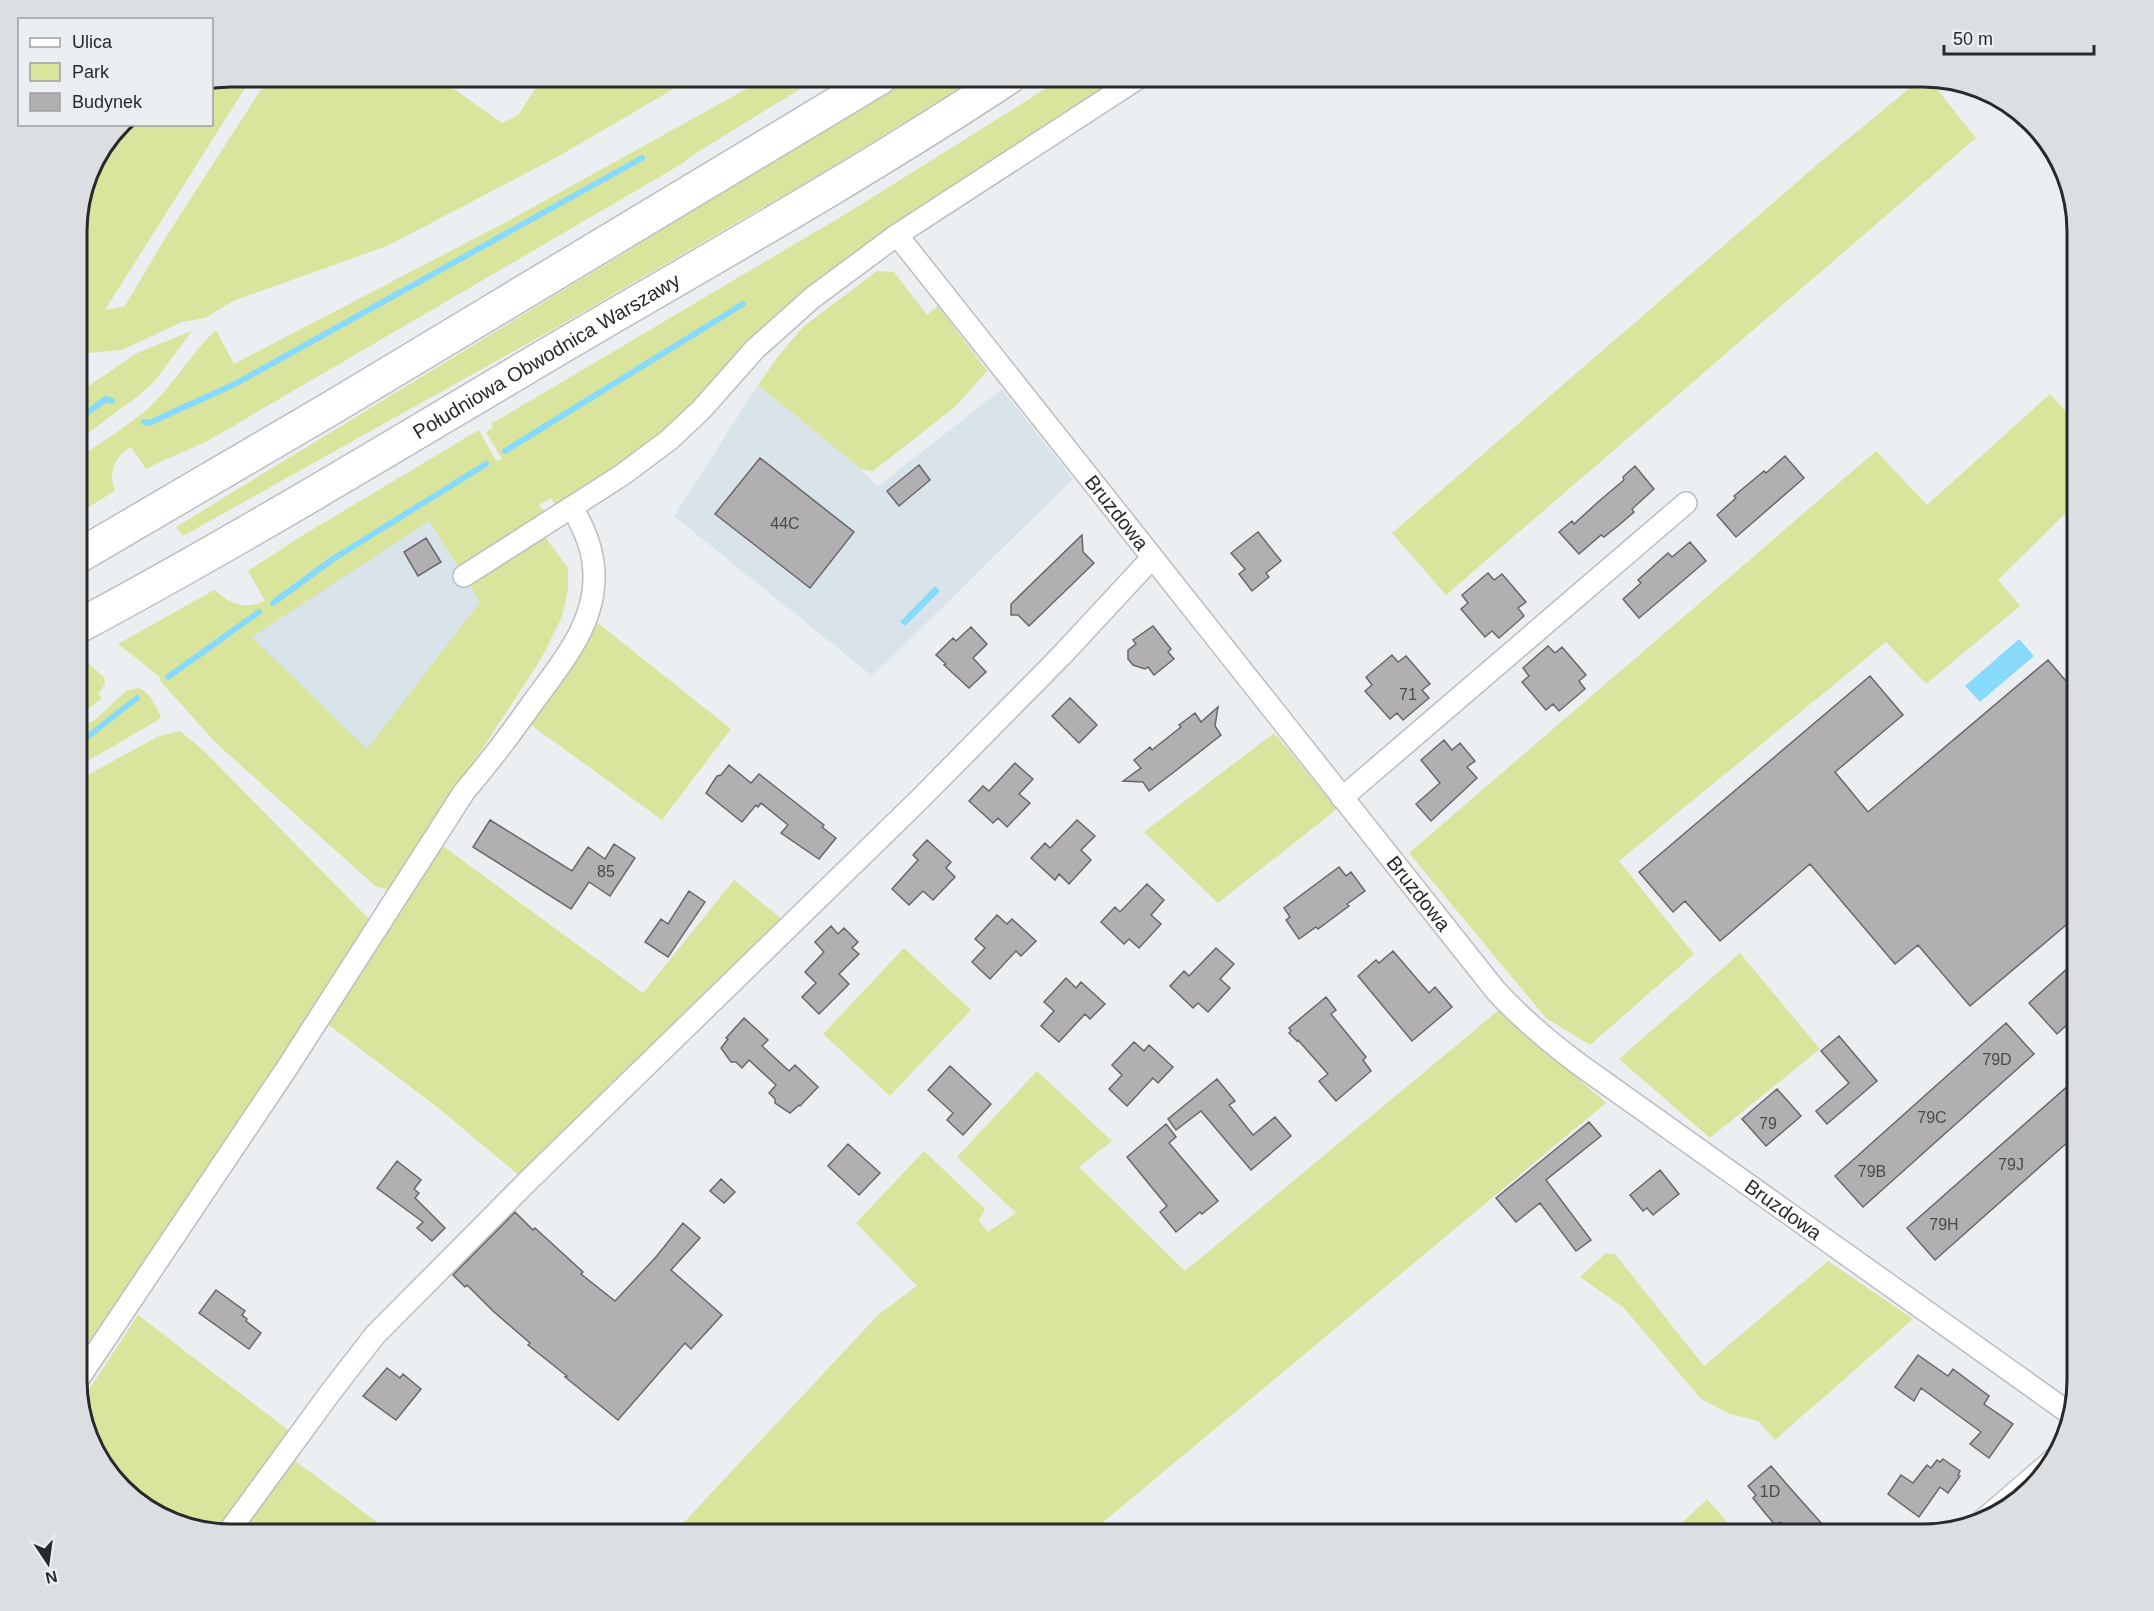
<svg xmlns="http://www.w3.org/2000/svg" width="2154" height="1611" font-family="Helvetica,sans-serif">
  <rect width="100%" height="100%" fill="#eceff2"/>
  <path fill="#d9e3ea" d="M758 385 861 469 877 487 1002 389 1073 479 872 676 674 516Z
    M429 521 481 602 367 750 251 637Z"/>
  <path fill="#d9e59c" d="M231 77H252L105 310 125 306 164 240 269 77H437L502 123 518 115 543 77H694L559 156 387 246 233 301 205 318 182 322 122 350 77 354V220L92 163 122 125 212 124V80Z
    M768 77H820L688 158 685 162 211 439C190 450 167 458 146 469L131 447C114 458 108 471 115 491L77 514V459C102 441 130 425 153 404 176 381 192 352 216 330L234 364 508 221Z
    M912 77H978L817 176 557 327 183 536 176 527Z
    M1064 77H1127L906 219 673 426 638 452 556 506 551 498 539 505 546 514 459 568 429 521 252 637 367 749 480 602 469 584 545 537 568 568V590L562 617 541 659 390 890 375 886 216 743 162 683 159 676 118 644 214 590C232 604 242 610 265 601L248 571 300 537 479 430 496 461 502 459 486 432 493 428 491 424 854 209Z
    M1923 77H1927L1976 138 1446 595 1392 533 1819 163Z
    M877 271 894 272 927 315 938 306 987 371 955 407 873 471 861 469 758 385 779 355 804 326Z
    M192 331 154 382 137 397 77 441V394L137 353Z
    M2050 394 2077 423V502L1998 580 2020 606 1926 684 1886 642 1619 861 1694 954 1590 1045 1546 1018 1409 853 1876 451 1927 505Z
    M598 623 731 729 662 820 531 725Z
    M87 662 104 677 105 684 98 694 102 698 77 717C88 699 91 685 85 663Z
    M138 688C150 692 156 706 161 717L155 722 77 767V731L96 719 126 691Z
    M180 731 202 749 370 920 184 1206 77 1358V781L157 737Z
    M1274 733 1337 809 1218 903 1144 832Z
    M443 846 643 993 734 880 787 923 522 1178 437 1107 325 1022Z
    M904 948 971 1010 890 1096 823 1034Z
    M1740 953 1820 1049 1710 1138 1619 1059Z
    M1499 1010 1606 1103 1089 1534H673L879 1314 917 1286 856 1223 924 1151 985 1209 979 1221 988 1232 1016 1213 957 1157 1037 1071 1112 1141 1079 1167 1185 1271Z
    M1606 1253 1615 1254 1704 1366 1828 1261 1913 1319 1775 1440 1758 1421 1730 1414 1701 1399 1623 1307 1580 1277Z
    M138 1315 292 1433 215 1532 181 1526 137 1502 93 1449 80 1403Z
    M294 1460 393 1534H240Z
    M1707 1499 1738 1534H1670Z"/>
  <path fill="#88dafd" d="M935 586 940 591 905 626 900 622Z
    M2019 639 2034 656 1980 702 1965 686Z"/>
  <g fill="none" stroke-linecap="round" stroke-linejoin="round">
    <path stroke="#88dafd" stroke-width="6" d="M77 420 106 399 112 401
      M144 422 149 423 235 384 642 158
      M505 451 743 304
      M273 603 333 559 486 464
      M168 677 259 612
      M77 745 137 698"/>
  </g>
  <path fill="#b2afb2" stroke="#696769" stroke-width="1.5" d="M1785 456 1804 478 1736 537 1717 515 1736 498 1734 496 1764 471 1766 473Z
    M760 458 854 532 810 588 715 514Z
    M919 465 930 480 899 506 887 491Z
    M1635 466 1654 489 1632 509 1634 512 1619 525 1604 537 1601 535 1579 554 1559 532 1572 521 1574 524 1598 502 1624 480 1623 477Z
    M1258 532 1281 561 1266 573 1269 577 1252 591 1239 574 1245 569 1231 553Z
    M1082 535 1083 552 1094 563 1029 626 1018 615H1011V604Z
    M426 538 441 562 418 576 404 552Z
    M1690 542 1706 561 1639 618 1623 599 1641 583 1638 580 1668 553 1672 557Z
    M1488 573 1494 580 1502 574 1526 602 1518 608 1524 616 1499 638 1492 631 1485 637 1461 609 1468 603 1462 595Z
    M1153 626 1171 649 1168 652 1174 659 1154 675 1148 667 1145 669 1133 665 1128 659V650L1136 644 1133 640Z
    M971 627 987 644 973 658 986 672 969 688 944 665 946 664 936 655 953 638 956 641Z
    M1548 646 1555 653 1562 647 1586 675 1579 681 1585 689 1559 711 1553 704 1546 710 1522 682 1529 676 1523 668Z
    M1392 655 1398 662 1406 656 1430 684 1422 690 1429 698 1403 720 1397 713 1390 719 1365 691 1372 685 1366 677Z
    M2048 660 2078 695V915L1970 1006 1918 945 1895 964 1810 864 1720 941 1685 901 1673 912 1639 872 1870 676 1903 715 1835 772 1868 812Z
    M1070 698 1097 725 1079 743 1052 716Z
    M1218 707 1215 726 1221 735 1174 772 1149 791 1143 782 1123 781 1141 768 1134 760 1150 747 1152 750 1181 727 1179 725 1195 713 1201 722Z
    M1444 740 1452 750 1460 743 1475 761 1467 767 1477 778 1431 821 1416 804 1440 783 1421 760Z
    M1015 763 1033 779 1019 794 1030 803 1007 827 998 818 993 823 969 801 983 786 989 791Z
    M729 765 751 783 759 774 824 825 822 827 836 838 819 859 781 833 788 825 761 803 758 807 756 805 742 822 706 793 717 776 721 775Z
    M490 820 572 871 588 847 605 859 614 844 635 858 610 896 589 882 571 909 473 847Z
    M1077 820 1095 836 1081 850 1091 860 1069 884 1059 874 1055 880 1031 858 1045 843 1050 848Z
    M927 840 951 862 946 868 955 877 933 900 923 891 909 905 892 889 918 860 913 855Z
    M1339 867 1346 876 1351 872 1365 891 1347 904 1349 906 1318 929 1316 927 1299 939 1286 920 1290 917 1284 908Z
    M1147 884 1164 900 1151 915 1161 924 1139 948 1129 939 1124 944 1101 922 1115 907 1120 912Z
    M689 891 705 902 668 957 645 942 661 919 668 924Z
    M997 915 1007 924 1012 919 1036 941 1021 956 1016 951 990 979 972 962 985 948 975 939Z
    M831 926 838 934 844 928 858 942 852 948 859 954 839 974 849 984 819 1014 802 997 816 983 805 972 824 952 815 942Z
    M1216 948 1234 964 1220 979 1230 988 1208 1012 1198 1003 1193 1008 1170 986 1184 971 1189 976Z
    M1393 951 1429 993 1435 987 1452 1007 1412 1041 1358 976 1376 960 1379 963Z
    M2078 959V1009L2070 1016 2073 1019 2057 1034 2029 1003Z
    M1066 978 1076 988 1081 982 1105 1004 1090 1019 1085 1014 1059 1042 1041 1026 1054 1011 1044 1002Z
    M1326 997 1336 1010 1331 1014 1366 1057 1363 1060 1371 1071 1336 1101 1319 1081 1328 1074 1298 1040 1297 1041 1289 1033 1291 1031 1289 1028Z
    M744 1018 768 1040 762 1046 789 1071 795 1065 818 1087 800 1106 799 1105 790 1113 775 1103V1099L769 1093 776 1085 749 1060 742 1068 736 1062H731L721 1048 728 1039 726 1038Z
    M2006 1023 2034 1054 1863 1207 1835 1176Z
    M1839 1036 1877 1081 1827 1124 1816 1111 1849 1083 1821 1051Z
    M1134 1042 1144 1051 1149 1045 1173 1067 1158 1083 1153 1078 1127 1106 1109 1089 1122 1075 1112 1065Z
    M950 1066 991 1104 963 1135 947 1120 953 1113 928 1090Z
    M2078 1077V1133L1935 1260 1907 1228Z
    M1217 1079 1235 1101 1229 1105 1253 1135 1275 1117 1291 1136 1251 1170 1201 1111 1176 1130 1168 1119Z
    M1777 1089 1801 1116 1766 1146 1742 1119Z
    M1589 1122 1601 1136 1546 1180 1591 1240 1576 1251 1540 1203 1516 1222 1496 1198Z
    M1166 1124 1176 1137 1169 1143 1218 1201 1202 1214 1200 1212 1176 1232 1160 1212 1167 1206 1127 1157Z
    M848 1144 880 1173 859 1195 828 1166Z
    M397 1161 421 1180 414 1189 419 1193 415 1198 445 1228 432 1241 417 1228 423 1222 377 1188Z
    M1660 1170 1679 1194 1653 1215 1647 1208 1643 1211 1630 1195Z
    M721 1179 735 1192 724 1203 710 1191Z
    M515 1212 533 1230 535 1228 583 1272 581 1274 615 1301 656 1257 683 1223 700 1238 671 1270 722 1315 691 1349 685 1343 618 1420 565 1377 567 1376 528 1345 530 1343 493 1311 467 1285 465 1287 453 1275Z
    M216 1290 245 1311 242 1315 247 1319 246 1321 261 1333 249 1349 199 1313Z
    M1918 1355 1948 1376 1953 1369 1989 1396 1984 1404 2013 1424 1989 1458 1970 1444 1981 1432 1921 1388 1914 1401 1895 1387Z
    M387 1368 400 1378 403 1374 421 1389 396 1420 363 1396Z
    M1943 1459 1960 1471 1958 1475 1960 1476 1948 1493 1940 1487 1919 1517 1888 1494 1901 1475 1913 1483 1927 1465 1931 1468 1937 1460 1940 1462Z
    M1771 1466 1790 1488 1831 1534H1790L1780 1522 1776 1526 1765 1513 1753 1498 1756 1495 1748 1486Z"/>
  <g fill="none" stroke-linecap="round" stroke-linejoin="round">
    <defs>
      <g id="minor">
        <path id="s1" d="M897 235 1496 991C1522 1019 1549 1042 1580 1065L2072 1415"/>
        <path d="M464 576 622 475 669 440 701 410 755 349 812 298 897 235 1140 77"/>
        <path d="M1342 798 1686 503"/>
        <path d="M77 1381 287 1068 464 792C488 764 510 735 531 705 558 668 593 628 594 580 595 553 585 530 572 507"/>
        <path d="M1982 1521 2054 1459"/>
        <path d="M227 1534 330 1393 375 1335 531 1178 921 798 1062 655 1152 558"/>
      </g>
      <g id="motorway">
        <path d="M77 557 333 407 881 77"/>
        <path id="s2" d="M77 627C238 541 395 445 552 352 705 262 861 175 1009 77"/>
      </g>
    </defs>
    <use href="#minor" stroke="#bbbdc0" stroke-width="24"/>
    <use href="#motorway" stroke="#bbbdc0" stroke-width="36"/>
    <use href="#minor" stroke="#fff" stroke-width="21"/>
    <use href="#motorway" stroke="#fff" stroke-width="33"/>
  </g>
  <g text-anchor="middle" stroke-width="4.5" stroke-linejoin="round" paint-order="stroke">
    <g font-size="16" fill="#4a4a4c">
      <text x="785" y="529">44C</text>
      <text x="1408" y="700">71</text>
      <text x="606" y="877">85</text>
      <text x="1997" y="1065">79D</text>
      <text x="1932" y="1123">79C</text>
      <text x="1768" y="1129">79</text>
      <text x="2011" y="1170">79J</text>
      <text x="1872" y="1177">79B</text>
      <text x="1944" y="1230">79H</text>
      <text x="1770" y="1497">1D</text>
    </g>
    <g font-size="20" fill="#28292a" stroke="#eceff2">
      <text dy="7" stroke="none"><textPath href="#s2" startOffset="542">Południowa Obwodnica Warszawy</textPath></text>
      <text dy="7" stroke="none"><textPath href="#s1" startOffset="354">Bruzdowa</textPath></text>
      <text dy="7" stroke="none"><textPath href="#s1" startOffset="840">Bruzdowa</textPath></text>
      <text dy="7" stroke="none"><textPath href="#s1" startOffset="1326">Bruzdowa</textPath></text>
    </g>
  </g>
  <path d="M0 0H2154V1611H0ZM231 87H1923A144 144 0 0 1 2067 231V1380A144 144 0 0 1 1923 1524H231A144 144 0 0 1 87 1380V231A144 144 0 0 1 231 87Z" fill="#dcdfe2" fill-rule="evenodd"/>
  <path fill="none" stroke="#28292a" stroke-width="3" d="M231 87H1923A144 144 0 0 1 2067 231V1380A144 144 0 0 1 1923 1524H231A144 144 0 0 1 87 1380V231A144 144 0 0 1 231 87Z"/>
  <rect x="18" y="18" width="195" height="108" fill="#eceff2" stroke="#9ea0a2" stroke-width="1.5"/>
  <rect x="30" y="38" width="30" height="9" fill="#ffffff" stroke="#9ea0a2" stroke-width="1.5"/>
  <text x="72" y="48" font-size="18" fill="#28292a">Ulica</text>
  <rect x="30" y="63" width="30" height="18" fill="#d9e59c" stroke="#9ea0a2" stroke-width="1.5"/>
  <text x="72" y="78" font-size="18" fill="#28292a">Park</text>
  <rect x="30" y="93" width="30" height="18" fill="#b2afb2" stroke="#9ea0a2" stroke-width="1.5"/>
  <text x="72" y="108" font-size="18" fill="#28292a">Budynek</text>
  <g transform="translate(48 1563) rotate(167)" stroke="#eceff2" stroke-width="4.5" paint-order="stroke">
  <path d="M0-4.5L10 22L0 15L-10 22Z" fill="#28292a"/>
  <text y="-9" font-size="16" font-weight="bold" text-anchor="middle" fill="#28292a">N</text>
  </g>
  <path d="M1944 45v9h150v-9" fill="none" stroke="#28292a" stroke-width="3"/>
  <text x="1953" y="45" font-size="18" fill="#28292a" stroke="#eceff2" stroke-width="4.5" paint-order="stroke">50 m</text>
</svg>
